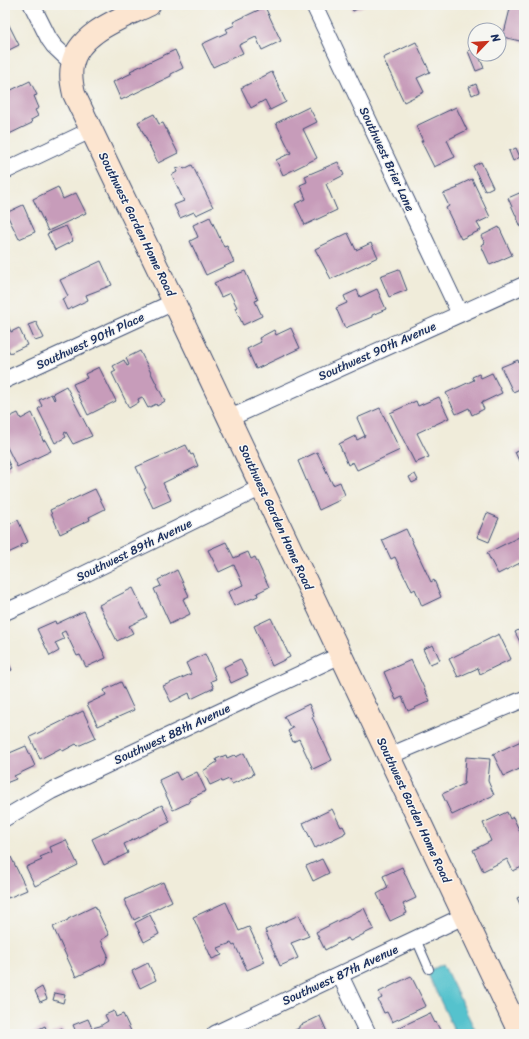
<svg xmlns="http://www.w3.org/2000/svg" width="529" height="1039" font-family="Sriracha,sans-serif">
  <rect width="100%" height="100%" fill="#f6f6f2"/>
  <filter id="ink" filterUnits="userSpaceOnUse"><feTurbulence type="fractalNoise" baseFrequency=".025" numOctaves="2"/><feDisplacementMap in="SourceGraphic" scale="8" xChannelSelector="R" yChannelSelector="G"/><feConvolveMatrix kernelMatrix="1 2 1 2 8 2 1 2 1" color-interpolation-filters="sRGB"/></filter>
  <filter id="wash" filterUnits="userSpaceOnUse"><feTurbulence type="fractalNoise" baseFrequency=".012" numOctaves="4" result="noise"/><feDisplacementMap in="SourceGraphic" scale="16" xChannelSelector="R" yChannelSelector="G"/><feGaussianBlur stdDeviation="0.9" result="paint"/><feColorMatrix in="noise" values="0 0 0 0 0 0 0 0 0 0 0 0 0 0 0 0 0 1.4 0 .05"/><feComposite in="paint" operator="in"/></filter>
  <g filter="url(#wash)">
    <rect width="100%" height="100%" fill="#f0ecda"/>
    <path fill="#55c2cd" stroke="#387896" d="M443 964 477 1034H456L427 972Z"/>
    <g id="blocks">
      <path fill="#c79cba" d="M350 5H365L353 11Z
        M511 5H524V42L503 37Z
        M265 7 281 41 262 50 256 37 239 45 243 53 213 67 202 44 228 32 226 29 235 25 233 22Z
        M7 21 19 45 5 52V22Z
        M416 42 430 72 417 78 424 92 404 102 383 58Z
        M475 48V54H478L484 68 476 71 468 51Z
        M175 50 183 68 171 74V76L121 100 113 82 132 73 130 71Z
        M272 72 286 102 270 110 265 100 251 108 241 88Z
        M30 81 37 95 34 96 39 108 35 110 38 116 31 120 32 123 5 136V93Z
        M476 84 479 92 472 95 469 87Z
        M309 107 317 122 303 129 317 158 283 175 276 160 291 153 276 123Z
        M456 107 467 130 447 140 455 157 434 167 421 141H423L416 126Z
        M154 114 159 124 163 123 178 153 158 163 138 122Z
        M516 148 520 157 513 161 509 151Z
        M338 162 344 175 326 184 337 210 305 225 295 204 306 199 300 185 307 182 305 176Z
        M481 162 493 187 485 191 473 166Z
        M192 165 213 207 196 215 194 212 180 218 174 205 184 201 172 175 177 172 176 169 182 167 184 169Z
        M472 179 490 217 477 223 481 230 461 239 446 208 449 206 443 194 458 188 457 186Z
        M58 187 63 199 76 193 86 213 48 231 33 199Z
        M524 191V225L521 227 508 198Z
        M23 205 35 232 19 239 6 213Z
        M210 217 224 247 227 246 234 262 206 275 190 241 198 237 193 225Z
        M66 226 73 241 55 250 47 234Z
        M499 227 512 255 490 265 481 245 485 243 481 236Z
        M348 233 356 250 371 243 378 257 331 279 315 249Z
        M101 261 112 285 86 295 88 300 67 310 62 299 68 296 60 280Z
        M399 269 407 290 389 297 380 276Z
        M245 271 258 300 255 301 262 316 243 325 235 308 237 307 230 293 221 297 214 283 227 277 228 278Z
        M377 289 386 309 372 315V317L345 328 336 308 347 303 344 296 357 290 360 297Z
        M5 318 11 332 19 328 27 345 10 353 7 347 5 349Z
        M36 322 44 338 35 341 28 325Z
        M291 328 300 348 256 369 247 349 261 342 259 338 274 330 276 335Z
        M140 351 165 401 157 406 156 404 148 408 142 397 138 399 139 402 129 408 112 373 116 371 113 366 124 360 127 366 129 365 126 358Z
        M518 360 520 365 524 363V387L513 392 501 367Z
        M99 367 116 401 88 415 73 384 87 378 85 374Z
        M492 373 502 393 481 403 484 409 472 415 469 408 456 414 446 393 474 380 472 377 479 374 481 378Z
        M66 386 92 436 73 444 66 432 64 433 66 437 55 443 38 409 42 406 39 400 51 394 54 400 55 399 53 393Z
        M439 397 449 418 417 433 429 457 415 463 390 413 416 401 418 406Z
        M380 408 400 450 357 470 353 462 348 465 339 444 355 436 357 440 365 436 357 418Z
        M18 413 21 419 32 413 42 435H41L43 441 45 440 51 451 17 467 5 443V419Z
        M186 445 191 455 193 454 198 466 163 483 171 500 153 508 144 489 146 488 136 467Z
        M524 448V459L519 461 515 452Z
        M317 452 333 485 340 482 345 495 339 498 340 500 319 510 298 461Z
        M5 455 11 468 5 471Z
        M415 474 418 480 412 483 409 477Z
        M95 489 105 509 89 517 90 520 60 534 50 510Z
        M487 513 499 518 489 542 477 537Z
        M18 520 28 542 21 545V547L8 553 5 546V526Z
        M406 529 431 582 434 580 441 597 422 606 415 589 412 591 406 578H405L395 557 391 559 382 540Z
        M523 535 524 539V561L498 574 487 553Z
        M226 542 234 558 248 552 251 559 255 557 269 587 257 593 258 596 234 606 228 592 243 585 234 565 219 572 208 550Z
        M177 570 189 596 183 599 190 614 170 624 154 589 161 586 158 580Z
        M133 588 147 617 129 626 133 633 117 641 99 605Z
        M84 611 106 658 86 667 80 655 77 656 65 631 61 633 64 639 55 643 59 651 50 656 37 629 55 621 56 624Z
        M271 618 290 657 272 666 254 626Z
        M524 627V650L515 632Z
        M499 634 511 659 480 674 478 668 458 677 449 659Z
        M433 645 440 660 430 664 423 649Z
        M205 654 216 679 211 681 214 688 191 699 189 693 171 702 163 686 191 674 186 663Z
        M5 656 12 670 5 673Z
        M240 659 248 675 231 683 224 667Z
        M411 660 430 701 408 711 402 697 396 700 384 672Z
        M121 682 134 710 98 726 87 704 106 695 104 690Z
        M309 704 314 716 312 717 332 760 313 769 299 739 293 742 288 731 293 728 292 726 290 727 284 716Z
        M83 711 96 738 78 746 76 744 63 751 61 748 40 759 30 737Z
        M524 737V767L504 776 493 754 521 741 520 739Z
        M26 746 35 766 14 776 16 779 6 783 7 785 5 786V755Z
        M244 753 254 774 232 784 229 779 222 782 221 780 210 785 203 771 217 762 216 759 226 755 227 758 234 755 236 757Z
        M466 757 490 759 488 781 494 795 452 815 442 794 464 784Z
        M176 772 180 780 197 772 206 791 189 799 190 802 173 810 159 780Z
        M162 805 170 822 124 844 128 853 104 865 92 839Z
        M332 809 341 827 343 826 346 832 344 833V834L315 848 303 823Z
        M507 812 510 819 513 817 521 834 523 833 524 834V866L513 871 507 859 483 871 473 850 491 841 483 823Z
        M66 840 78 865 35 886 26 867 42 860 40 857 52 852 50 847Z
        M11 857 27 890 8 898 6 894 5 895V860Z
        M322 859 329 873 313 881 306 866Z
        M402 867 416 898 403 904 407 913 390 921 377 894 388 888 383 876Z
        M163 882 172 901 134 920 124 900Z
        M524 895V912L517 898Z
        M226 902 239 931 249 927 265 962 247 970 235 945 233 946 231 943 218 948 222 955 212 959 193 917Z
        M95 906 109 935 101 940 108 955 105 963 76 977 53 927 68 920V919Z
        M364 908 374 929 350 941 348 938 325 950 316 932Z
        M150 915 159 934 144 942 135 923Z
        M299 915 309 936 291 943 298 958 280 966 265 930Z
        M148 963 156 980 140 988 132 971Z
        M411 976 426 1006 392 1022 387 1012 384 1013 378 1000 382 998 379 992Z
        M42 987 47 999 40 1002 35 991Z
        M55 993 65 995 63 1003 53 1000Z
        M114 1011 116 1017 123 1014 131 1031 124 1034H77L73 1025 88 1019 92 1028 100 1026 108 1021 105 1015Z
        M430 1013 435 1023 436 1022 441 1032 440 1034H399L396 1029Z
        M320 1016 328 1034H287L299 1028V1026Z
        M45 1026 48 1034H29Z
        M62 1028 65 1034H50Z"/>
    </g>
  </g>
  <g filter="url(#ink)">
    <use href="#blocks" fill-opacity="0" stroke="#3b4b71" stroke-width="1"/>
    <g fill="none" stroke-linecap="round" stroke-linejoin="round">
      <defs>
        <path id="lane" d="M416 939 429 969"/>
        <path id="street" d="M32 5 49 39 54 46 72 63
          M314 5 460 314
          M5 171 91 130
          M5 380 174 302
          M230 418 524 285
          M5 612 32 600 262 487
          M389 756 524 699
          M5 818 51 791 341 655
          M340 975 368 1034
          M215 1034 464 916"/>
        <path id="secondary" d="M149 5C122 18 77 33 72 66 70 76 72 85 74 94L174 302 520 1034"/>
      </defs>
      <use href="#lane" stroke="#3b4b71" stroke-width="10"/>
      <use href="#street" stroke="#3b4b71" stroke-width="18"/>
      <use href="#secondary" stroke="#3b4b71" stroke-width="24"/>
      <use href="#lane" stroke="#fff" stroke-width="8"/>
      <use href="#street" stroke="#fff" stroke-width="16"/>
      <use href="#secondary" stroke="#fce5d0" stroke-width="22"/>
    </g>
  </g>
  <g text-anchor="middle" stroke-width="3" stroke-linejoin="round" paint-order="stroke">
    <g font-size="12" fill="#1b2f5e" stroke="#f6f6f2">
      <text transform="translate(387 159) rotate(65)" y="4">Southwest Brier Lane</text>
      <text transform="translate(137 224) rotate(64)" y="4">Southwest Garden Home Road</text>
      <text transform="translate(90 341) rotate(-25)" y="4">Southwest 90th Place</text>
      <text transform="translate(377 351) rotate(-24)" y="4">Southwest 90th Avenue</text>
      <text transform="translate(276 517) rotate(65)" y="4">Southwest Garden Home Road</text>
      <text transform="translate(134 550) rotate(-26)" y="4">Southwest 89th Avenue</text>
      <text transform="translate(172 734) rotate(-25)" y="4">Southwest 88th Avenue</text>
      <text transform="translate(414 810) rotate(65)" y="4">Southwest Garden Home Road</text>
      <text transform="translate(340 975) rotate(-25)" y="4">Southwest 87th Avenue</text>
    </g>
  </g>
  <rect width="529" height="1039" fill="none" stroke="#f6f6f2" stroke-width="20"/>
  <g transform="translate(487 42) rotate(65)"><circle r="19" fill="#f6f6f2" stroke="#9ea6b7"/>
  <path d="M0-3L7 15L0 10L-7 15Z" fill="#c8321e"/>
  <text y="-6" font-size="11" font-weight="bold" text-anchor="middle" fill="#1b2f5e">N</text>
  </g>
</svg>
